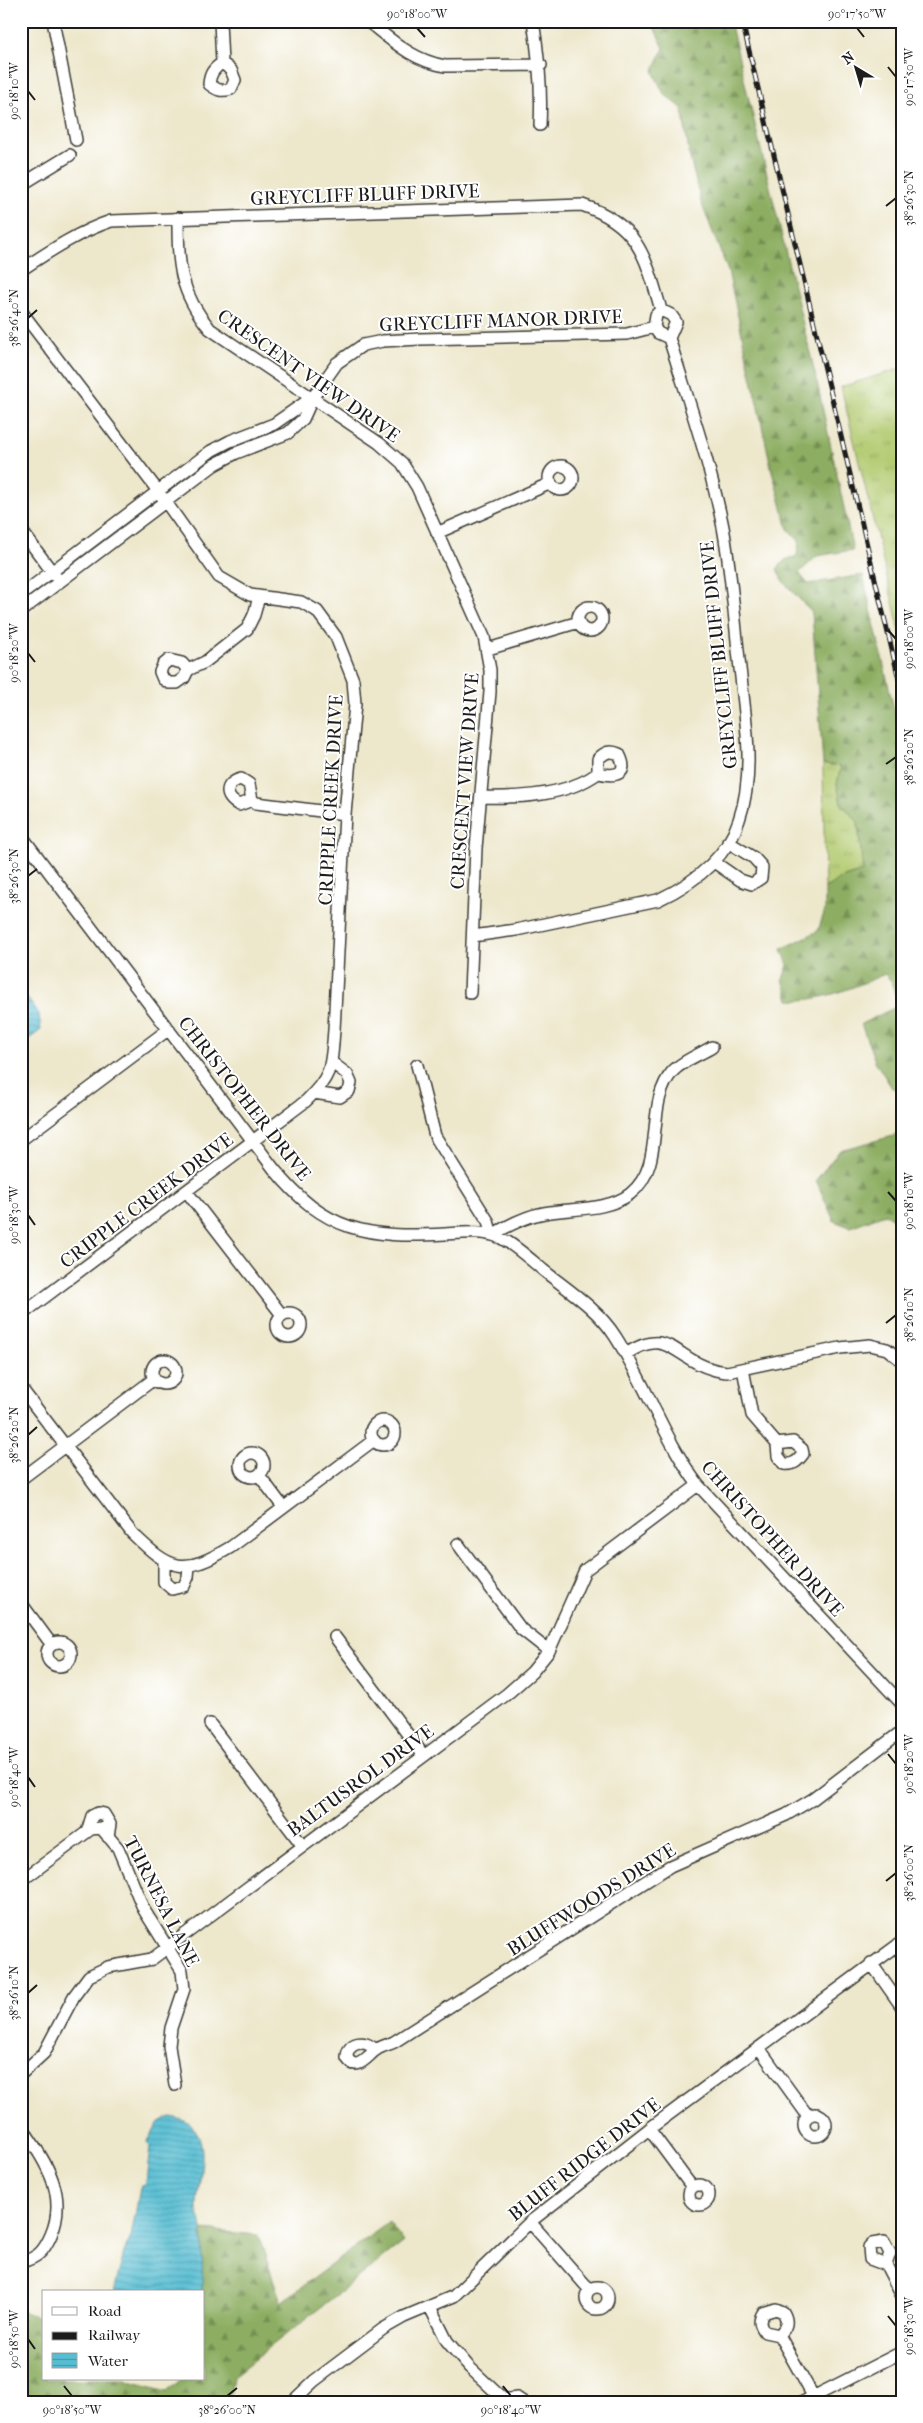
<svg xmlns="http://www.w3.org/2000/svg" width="923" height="2423" font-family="'IM FELL French Canon',serif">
  <defs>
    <pattern id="grass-tufts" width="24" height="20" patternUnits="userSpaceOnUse" patternTransform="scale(1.25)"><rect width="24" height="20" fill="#b2ca70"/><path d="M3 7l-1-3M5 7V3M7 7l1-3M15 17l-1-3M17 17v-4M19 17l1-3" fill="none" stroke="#98ad60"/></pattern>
    <pattern id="forest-firs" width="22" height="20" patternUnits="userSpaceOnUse" patternTransform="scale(1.25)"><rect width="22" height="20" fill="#8dae62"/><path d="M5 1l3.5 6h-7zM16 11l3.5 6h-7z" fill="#728d50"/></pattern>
    <pattern id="water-rules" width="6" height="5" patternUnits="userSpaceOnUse" patternTransform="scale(1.25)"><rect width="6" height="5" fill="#56bed3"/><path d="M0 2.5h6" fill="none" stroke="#469aaa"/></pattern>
  </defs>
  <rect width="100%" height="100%" fill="#fff"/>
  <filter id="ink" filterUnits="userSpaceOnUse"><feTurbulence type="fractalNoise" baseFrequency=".02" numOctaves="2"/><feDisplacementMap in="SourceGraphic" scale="10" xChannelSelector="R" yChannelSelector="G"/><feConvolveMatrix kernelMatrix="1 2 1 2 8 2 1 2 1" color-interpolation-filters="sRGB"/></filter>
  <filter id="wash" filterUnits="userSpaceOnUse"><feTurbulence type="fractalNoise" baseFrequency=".0096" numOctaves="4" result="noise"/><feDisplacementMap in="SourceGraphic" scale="20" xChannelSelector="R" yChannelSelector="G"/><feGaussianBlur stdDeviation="1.12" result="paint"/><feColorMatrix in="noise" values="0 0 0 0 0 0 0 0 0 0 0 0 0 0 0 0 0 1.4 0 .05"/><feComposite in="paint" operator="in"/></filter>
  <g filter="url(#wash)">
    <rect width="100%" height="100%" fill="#ede7cb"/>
    <path fill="url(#grass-tufts)" stroke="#677346" d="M902 368V640L841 387Z
      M823 764 841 766 837 784 841 803 858 822 863 871 844 877 825 888Z"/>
    <path fill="url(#forest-firs)" stroke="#54653f" d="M651 21H730L817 382 853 550 817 556 799 573 808 584 863 575 902 744V1090L892 1088 875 1061 861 1024 898 1006 892 982 885 974C856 986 822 1002 789 1000L783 979 788 965 782 949 818 931 825 910V888L844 877 863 871 858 822 841 803 837 784 841 766 823 764 812 613 782 580 777 569 785 560 797 556 799 541 788 529 772 471 728 271 701 202 690 158 682 108 664 94 653 71 664 48Z
      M897 1135H902V1224L885 1214 850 1227 834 1221 816 1180 840 1150Z
      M389 2222 404 2242 233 2376 231 2392 224 2402H21V2311L39 2317 44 2315V2379H125L129 2382 167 2392 181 2379H204V2292H201L203 2230 258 2235 281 2302Z"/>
    <path fill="url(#water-rules)" stroke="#396d78" d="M21 990 39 1014 41 1030 21 1045Z
      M171 2117C219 2124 197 2178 197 2208 198 2215 202 2223 202 2230 203 2251 202 2271 202 2292H114L124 2252 131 2237 140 2188 146 2182 150 2147 148 2141 159 2122Z"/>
  </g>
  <g filter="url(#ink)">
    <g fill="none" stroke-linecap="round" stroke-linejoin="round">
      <defs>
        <path id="minor" d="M53 21 76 140
          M220 21 222 63
          M367 21C393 41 412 60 445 66L541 65
          M533 21C539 57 542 89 540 125
          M222 63 231 70 235 80 231 89C221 92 217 90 209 84 210 74 213 69 222 63Z
          M21 185 70 155
          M178 218C178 264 179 292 210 329L379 443 402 463 417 487 484 637 490 670V692L476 848 470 993
          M21 270C50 251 78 232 111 221L582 205C639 224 646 258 661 310L671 315 676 322 669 338C688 400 710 463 723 527 732 576 735 628 741 677 746 724 755 774 739 820 727 858 694 883 658 900L516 930 473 936
          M661 310 656 315 654 327 658 333 669 338
          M21 311 158 491 219 577 250 595 301 602 317 611 336 637 353 680 355 704 345 814 334 1030C331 1066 333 1075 306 1101L21 1315
          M549 478a12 12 0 1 1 24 0a12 12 0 1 1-24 0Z
          M21 530 56 577
          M437 533 551 483
          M21 595 211 451 230 441 274 424 313 397
          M578 619a12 12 0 1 1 24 0a12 12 0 1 1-24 0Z
          M21 611 214 465 236 453 288 433 303 419 313 397 337 363 363 345 383 341 420 339 627 334 654 327
          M488 649 579 622
          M188 670 182 663 169 660 163 665 160 672 163 679 169 683H177L184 678 188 670 205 662 247 629 254 615 259 597
          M481 797C518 798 567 796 598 773 615 777 630 775 619 754 610 750 605 752 598 759V773
          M252 800 239 805C224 798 224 783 241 779L249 784 252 800 256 803 345 814
          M21 835 274 1169C325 1232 367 1238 445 1234 462 1233 484 1230 501 1238 516 1246 530 1259 543 1270 568 1290 598 1309 615 1336 646 1384 664 1439 698 1485L902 1704
          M714 862 740 880 752 884 761 878 762 867 754 858 728 842
          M417 1065 435 1136 488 1221 492 1235C507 1226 526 1216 544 1213 571 1208 608 1211 630 1194 668 1164 643 1105 673 1071 682 1061 701 1054 712 1047
          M314 1093 340 1097 349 1091 351 1083 347 1074 331 1062
          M21 1140 169 1029
          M187 1192 282 1315
          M277 1325a12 12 0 1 1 24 0a12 12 0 1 1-24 0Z
          M626 1354C669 1325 676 1360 712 1369 717 1371 722 1371 727 1372L840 1348 870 1345 887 1349 902 1361
          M152 1372a12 12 0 1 1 24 0a12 12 0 1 1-24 0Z
          M743 1369 752 1415 777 1444 793 1442 802 1449 803 1454C797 1462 793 1465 784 1464L778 1456 777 1444
          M21 1388 132 1533C171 1571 183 1576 231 1547L374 1440
          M371 1433a12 12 0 1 1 24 0a12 12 0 1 1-24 0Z
          M240 1465a12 12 0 1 1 24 0a12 12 0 1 1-24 0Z
          M259 1475 283 1507
          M21 1479 154 1379
          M458 1544 521 1629 549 1651
          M164 1560V1582L172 1589 184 1586 188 1577 189 1566
          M21 1603 52 1645
          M335 1637 424 1756
          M47 1654a12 12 0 1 1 24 0a12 12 0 1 1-24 0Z
          M210 1724 302 1845
          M87 1832 92 1816 98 1813 104 1814 110 1824 108 1837
          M21 1881 91 1829 101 1828 118 1848 144 1910 182 1971 184 1989 171 2028 169 2046 175 2085
          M871 1963 902 2007
          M759 2048 808 2116
          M375 2050C366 2039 347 2041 347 2058 357 2073 367 2056 376 2050 381 2046 388 2045 394 2042L670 1866 786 1815 813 1799 902 1731
          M21 2074 44 2053 74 1996 89 1976 108 1967 152 1959 507 1694 532 1672 549 1651 585 1570 698 1485
          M804 2125a11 11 0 1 1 22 0a11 11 0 1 1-22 0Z
          M21 2126C44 2160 69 2193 51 2235 44 2251 38 2258 21 2262
          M649 2129 692 2187
          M689 2195a10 10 0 1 1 20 0a10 10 0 1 1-20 0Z
          M530 2222 589 2289
          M886 2265 890 2253 884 2242 872 2244 869 2247 870 2259 886 2265 902 2296
          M586 2298a11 11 0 1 1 22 0a11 11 0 1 1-22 0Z
          M430 2307 447 2341 457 2353 469 2367 502 2398 503 2402
          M779 2335C786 2328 789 2322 783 2312L776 2309 763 2313C758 2321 760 2325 765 2332L779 2335 813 2396
          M502 2400 517 2398 523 2402
          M292 2402 314 2381 383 2329 404 2317 454 2296 530 2222 649 2129 902 1942
          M803 2402 902 2352"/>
      </defs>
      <use href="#minor" stroke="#3b3a36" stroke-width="14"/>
      <use href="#minor" stroke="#fff" stroke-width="11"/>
      <defs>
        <path id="rail" d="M742 21 902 692"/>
      </defs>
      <use href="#rail" stroke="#1c1c1c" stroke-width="5"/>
      <use href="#rail" stroke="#fff" stroke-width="3" stroke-dasharray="9" stroke-linecap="butt"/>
    </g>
  </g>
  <path fill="none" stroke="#1c1c1c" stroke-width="2" d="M417 28 425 37M857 28 864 37M888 67 896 77M28 91 35 100M886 206 896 198M28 318 37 310M888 630 896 639M28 653 35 662M886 764 896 757M28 876 37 869M888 1192 896 1201M28 1215 35 1225M886 1323 896 1315M28 1435 37 1427M888 1754 896 1764M28 1777 35 1787M886 1881 896 1873M28 1993 37 1985M888 2316 896 2326M28 2339 35 2349M64 2386 72 2396M503 2386 511 2396M227 2396 237 2388"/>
  <g text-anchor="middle" stroke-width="4" stroke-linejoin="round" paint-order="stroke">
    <g font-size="19" fill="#1c1c1c" stroke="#fff">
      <text transform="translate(365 194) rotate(-2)" y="7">GREYCLIFF BLUFF DRIVE</text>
      <text transform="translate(501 320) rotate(-2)" y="7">GREYCLIFF MANOR DRIVE</text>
      <text transform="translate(309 375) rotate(35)" y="7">CRESCENT VIEW DRIVE</text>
      <text transform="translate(718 655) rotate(-96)" y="7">GREYCLIFF BLUFF DRIVE</text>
      <text transform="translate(464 781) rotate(-86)" y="7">CRESCENT VIEW DRIVE</text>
      <text transform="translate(330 800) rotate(-87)" y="7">CRIPPLE CREEK DRIVE</text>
      <text transform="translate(245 1098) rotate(52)" y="7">CHRISTOPHER DRIVE</text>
      <text transform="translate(146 1200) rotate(-37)" y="7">CRIPPLE CREEK DRIVE</text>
      <text transform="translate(773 1538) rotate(48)" y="7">CHRISTOPHER DRIVE</text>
      <text transform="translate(360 1780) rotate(-36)" y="7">BALTUSROL DRIVE</text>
      <text transform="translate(591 1899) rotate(-32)" y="7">BLUFFWOODS DRIVE</text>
      <text transform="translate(162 1901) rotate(63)" y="7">TURNESA LANE</text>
      <text transform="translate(584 2159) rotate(-38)" y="7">BLUFF RIDGE DRIVE</text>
    </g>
  </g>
  <rect width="923" height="2423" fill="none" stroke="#fff" stroke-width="55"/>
  <rect x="42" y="2290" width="162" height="90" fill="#ffffff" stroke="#a4a4a4"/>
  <rect x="52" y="2307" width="25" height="8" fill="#ffffff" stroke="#a4a4a4"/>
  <text x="88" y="2316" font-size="15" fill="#1c1c1c">Road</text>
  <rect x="52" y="2332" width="25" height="8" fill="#1c1c1c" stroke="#a4a4a4"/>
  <text x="88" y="2340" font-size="15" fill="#1c1c1c">Railway</text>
  <rect x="52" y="2353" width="25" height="15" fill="url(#water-rules)" stroke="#a4a4a4"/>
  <text x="88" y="2366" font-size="15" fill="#1c1c1c">Water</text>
  <g transform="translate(856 68) rotate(322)" stroke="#ffffff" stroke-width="4" paint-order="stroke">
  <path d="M0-4L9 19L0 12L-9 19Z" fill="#1c1c1c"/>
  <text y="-8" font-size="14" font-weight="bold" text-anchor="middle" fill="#1c1c1c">N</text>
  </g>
  <rect x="28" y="28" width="868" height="2368" fill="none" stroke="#1c1c1c" stroke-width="2"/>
  <g font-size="12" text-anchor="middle" fill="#1c1c1c">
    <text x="417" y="18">90°18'00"W</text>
    <text x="857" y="18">90°17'50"W</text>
    <text transform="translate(909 77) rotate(-90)" y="4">90°17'50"W</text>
    <text transform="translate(14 91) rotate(-90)" y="4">90°18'10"W</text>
    <text transform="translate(909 198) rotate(-90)" y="4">38°26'30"N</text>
    <text transform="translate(14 318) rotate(-90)" y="4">38°26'40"N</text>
    <text transform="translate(909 639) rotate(-90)" y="4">90°18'00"W</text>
    <text transform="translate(14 653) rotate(-90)" y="4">90°18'20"W</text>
    <text transform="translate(909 757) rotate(-90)" y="4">38°26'20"N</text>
    <text transform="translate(14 876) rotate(-90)" y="4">38°26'30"N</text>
    <text transform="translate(909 1201) rotate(-90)" y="4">90°18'10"W</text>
    <text transform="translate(14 1215) rotate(-90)" y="4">90°18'30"W</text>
    <text transform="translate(909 1315) rotate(-90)" y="4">38°26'10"N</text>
    <text transform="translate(14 1435) rotate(-90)" y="4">38°26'20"N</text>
    <text transform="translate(909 1764) rotate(-90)" y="4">90°18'20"W</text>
    <text transform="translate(14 1777) rotate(-90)" y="4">90°18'40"W</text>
    <text transform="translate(909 1873) rotate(-90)" y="4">38°26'00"N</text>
    <text transform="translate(14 1993) rotate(-90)" y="4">38°26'10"N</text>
    <text transform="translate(909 2326) rotate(-90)" y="4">90°18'30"W</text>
    <text transform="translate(14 2339) rotate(-90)" y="4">90°18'50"W</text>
    <text x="72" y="2414">90°18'50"W</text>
    <text x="227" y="2414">38°26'00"N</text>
    <text x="511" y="2414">90°18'40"W</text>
  </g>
</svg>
